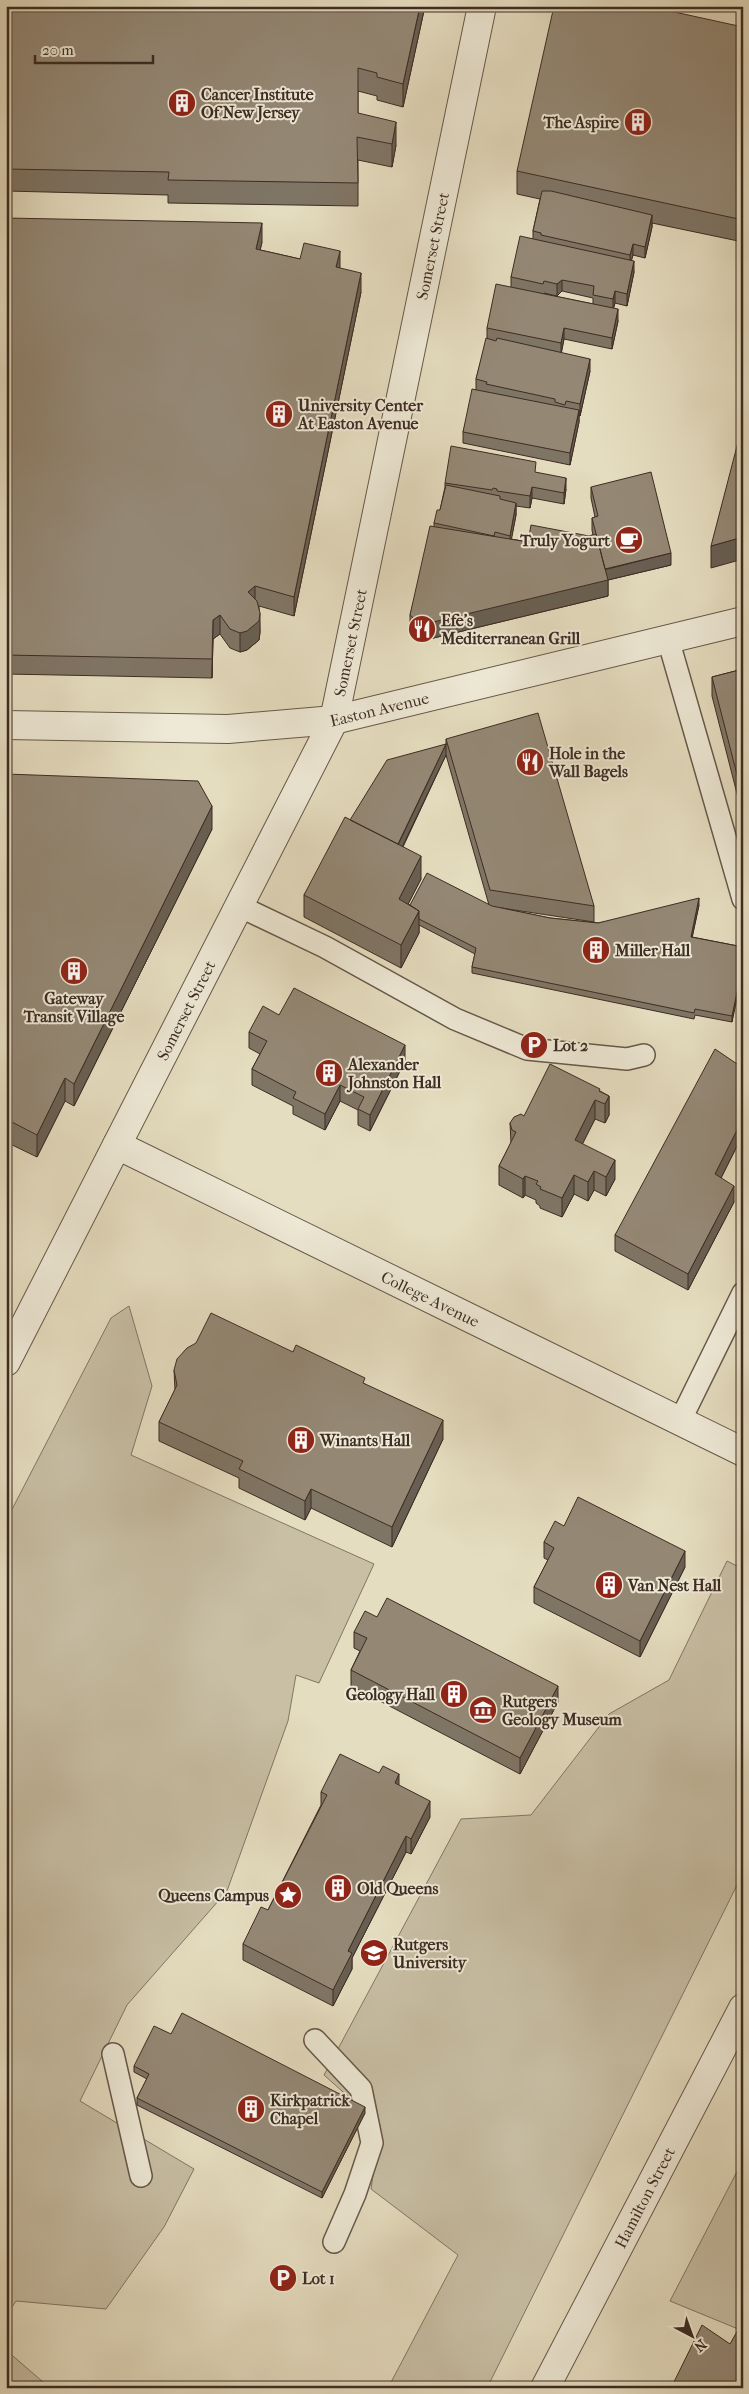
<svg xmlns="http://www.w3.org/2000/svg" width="749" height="2394" font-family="'IM FELL French Canon',serif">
  <rect width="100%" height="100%" fill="#e5ddc0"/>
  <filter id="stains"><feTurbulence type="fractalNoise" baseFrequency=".004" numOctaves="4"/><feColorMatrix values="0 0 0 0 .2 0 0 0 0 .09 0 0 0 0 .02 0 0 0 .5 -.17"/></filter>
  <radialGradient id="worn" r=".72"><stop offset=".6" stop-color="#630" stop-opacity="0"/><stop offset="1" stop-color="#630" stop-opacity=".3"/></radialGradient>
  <path fill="#c8bfa5" stroke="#827664" d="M129 1306 152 1386 131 1455 374 1564 319 1683 296 1675 288 1721 227 1891 127 2005 80 2101 194 2169 164 2227 106 2309 16 2301 6 2316V1521L111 1318Z
    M727 1561 743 1569V1873L487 2388H388L458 2255 371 2189 380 2125 324 2075 461 1819 531 1815 609 1714 669 1680Z
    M743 2160V2331L670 2301Z
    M6 2350 50 2388H6Z"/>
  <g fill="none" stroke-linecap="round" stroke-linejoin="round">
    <defs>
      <path id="service" d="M668 639 743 899
        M239 906 325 947 455 1019 527 1049 627 1059 644 1055
        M680 1421 743 1293
        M315 2040 361 2089 372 2143 355 2194 334 2242
        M113 2054 141 2176"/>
      <g id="minor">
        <path id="s1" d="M117 1145 743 1452"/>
        <path id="s2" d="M6 1362 334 720 482 6"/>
      </g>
      <g id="tertiary">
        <path id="s3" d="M6 725 228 729 334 720 743 621"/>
        <path id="s4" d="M545 2388 743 2008"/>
      </g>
    </defs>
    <use href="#service" stroke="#67584a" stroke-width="24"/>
    <use href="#minor" stroke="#67584a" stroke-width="30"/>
    <use href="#tertiary" stroke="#67584a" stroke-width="30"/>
    <use href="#service" stroke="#eee9d6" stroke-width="21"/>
    <use href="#minor" stroke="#eee9d6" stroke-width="28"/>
    <use href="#tertiary" stroke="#eee9d6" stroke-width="28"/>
  </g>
  <path fill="#7f7565" stroke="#3d2c23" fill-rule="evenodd" d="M6 6H425L403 107 377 100V96L358 91V113L396 145 392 167 358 160V206L168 203V195L6 191Z
    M743 27V242L652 223V227L645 258 633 255 631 260 634 272 627 306 615 303 613 308 618 321 612 349 564 339 561 353 590 371 580 416H579V422L570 465 463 443V432L476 390V379L487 339V328L511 287V277L533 238V231L540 199 517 194V171ZM562 291 593 298V304L544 294V293L557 296Z
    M6 218 262 242 260 250 340 268 361 292 294 616 259 606 260 632 259 640 247 650 240 652 230 648 220 634 213 639 212 678 6 674Z
    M536 473 566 489 564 504 532 498 530 508 516 506V515L511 539 528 542 589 536 593 535 592 530V518L595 517 591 498V487L671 565 608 580V596L421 641 410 631V615L434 527V523L440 510 445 487V483Z
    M743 669V817L712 696V677Z
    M446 739 594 906V922L501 908 550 918 598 923 699 905 692 937 743 947 732 1022 695 1015 694 1019 472 973V967L475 954 419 925V933L401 968 304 917V895L350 820 446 744ZM446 755 489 905H410L408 904 421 879 403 847Z
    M6 774 212 829 74 1106 65 1101 37 1157 6 1142Z
    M279 1015 405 1061 370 1131 358 1125V1110L340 1101 325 1130 293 1114V1106L252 1085V1069L260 1054 249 1048V1032Z
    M743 1068V1134L721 1178 734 1202 688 1290 615 1251V1235Z
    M600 1091 609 1096V1115L605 1123 595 1119 582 1144 615 1179 606 1196 594 1190 588 1201 574 1194 562 1217 540 1208V1206L536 1203V1200L525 1195 523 1198 499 1185V1166L511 1143 510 1123 524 1116Z
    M293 1352 365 1384 443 1439 392 1547 311 1508 305 1520 239 1488V1478L159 1441V1422L175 1390 174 1370Z
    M564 1526 685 1567 640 1657 534 1603V1587L548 1560 544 1558V1542Z
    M377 1617 558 1702 520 1774 351 1686V1670L360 1651 354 1648V1632Z
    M399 1786 430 1817 411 1854 406 1852 352 1958V1969L333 2006 243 1960V1944L268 1910 321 1805V1792Z
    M171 2034 365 2113 322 2198 137 2105V2098L147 2079 134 2072V2066Z"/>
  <path fill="#685f52" stroke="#3d2c23" d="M420 6H425L403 107V84Z
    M396 122V145L392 167V144Z
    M652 215V227L645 258V247Z
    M262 223V242L256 268V249Z
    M633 244V255L630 266V255Z
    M340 251V270L336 267Z
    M634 261V272L627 306V294Z
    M361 273V292L294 616V597Z
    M562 280V291L557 296V284Z
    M615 291V303L613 311V299Z
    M618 309V321L612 349V338Z
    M564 328V339L561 355V343Z
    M590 359V371L580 416V404Z
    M579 410V422L570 465V453Z
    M566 478V489L564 504V493Z
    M532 487V498L530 508V496Z
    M516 503V515L510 547V536Z
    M743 537V559L711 568V546Z
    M671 553V565L608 580V596L421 641V625L604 570Z
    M255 586V605L248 592Z
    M260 613V632L259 640 247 650 240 652V633Z
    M220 615V634L213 639 212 678 213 620Z
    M446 744V755L396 860V849Z
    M212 806V829L74 1106V1084Z
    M421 856V879L399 922V899Z
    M699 898V905L691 943V937Z
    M419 911V933L401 968V945Z
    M743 964V971L732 1022V1016Z
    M405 1045V1061L370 1131V1115Z
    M65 1078V1101L37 1157V1135Z
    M340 1085V1101L325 1130V1114Z
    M609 1096V1115L605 1123V1104Z
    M595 1100V1119L575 1159V1140Z
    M743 1118V1134L715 1190V1174Z
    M615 1160V1179L606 1196V1177Z
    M594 1171V1190L588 1201V1182Z
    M574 1175V1194L562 1217V1198Z
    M525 1176V1195L523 1198V1179Z
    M734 1186V1202L688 1290V1274Z
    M443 1420V1439L392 1547V1527Z
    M311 1489V1508L305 1520V1501Z
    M685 1551V1567L640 1657V1641Z
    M558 1686V1702L520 1774V1758Z
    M399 1774V1790L395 1783Z
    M430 1801V1817L411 1854V1839Z
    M406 1836V1852L352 1958V1969L333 2006V1990L348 1951Z
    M365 2107V2113L322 2198V2192Z"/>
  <path fill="#948875" stroke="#3d2c23" d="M6 6H420L403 84 377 77V73L358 68V113L396 122 392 144 357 137 358 183 168 180 169 172 6 169Z
    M554 6H647L743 27V220L517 171Z
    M542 191H551L652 215 645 247 633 244 630 255 541 235V233L533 231Z
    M6 218 262 223 256 249 300 259 304 243 340 251 336 267 361 273 294 597 255 586 248 592 257 601 260 613 259 621 247 631 240 633 230 629 220 615 213 620 212 659 6 655Z
    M520 236 634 261 627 294 615 291 613 299 593 295 594 286 562 280 557 284 544 281 543 284 511 277Z
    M496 284 618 309 612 338 564 328 561 343 487 328Z
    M486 338 496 341 497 338 590 359 580 404 566 401 565 405 555 402V399L486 384 487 382 476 379Z
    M472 389 579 410 570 453 463 432Z
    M743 423V537L711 546Z
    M451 446 536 462 535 472 566 478 564 493 532 487 530 496 497 491V489L493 488 492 490 445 483Z
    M651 472 671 553 605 569 592 518 598 516 591 487Z
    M446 485 500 496V499L516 503 510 536 495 532 494 536 434 523 437 510H440Z
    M531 525 589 536 596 534 608 580 421 625 410 615 430 526 528 542Z
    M743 669V798L712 677Z
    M538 713 594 906 490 890 446 739Z
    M446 744 398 844 350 820 387 760Z
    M6 774 198 781 212 806 74 1084 65 1078 37 1135 6 1119Z
    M345 817 421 856 399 899 419 911 401 945 304 895Z
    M427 873 492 906 550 918 598 923 699 898 691 937 743 947V964L732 1016 695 1009 694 1013 472 967 476 948 419 919V911L410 905Z
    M294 988 405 1045 370 1115 358 1109 364 1097 340 1085 325 1114 293 1098 296 1092 252 1069 267 1041 249 1032 263 1006 279 1015Z
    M715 1049 743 1068V1118L715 1174 734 1186 688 1274 615 1235Z
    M550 1064 600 1089 599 1091 609 1096 605 1104 595 1100 575 1140 615 1160 606 1177 594 1171 588 1182 574 1175 562 1198 540 1189 541 1187 536 1184 538 1181 525 1176 523 1179 499 1166 516 1132 512 1130 510 1123 514 1117 521 1114 524 1116Z
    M211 1313 293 1352 296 1345 365 1378 363 1383 443 1420 392 1527 311 1489 305 1501 239 1469 243 1461 159 1422 177 1385 174 1370 177 1359 187 1348 196 1343Z
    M578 1497 685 1551 640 1641 534 1587 554 1548 544 1542 555 1521 564 1526Z
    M387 1598 558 1686 520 1758 351 1670 367 1638 354 1632 365 1611 377 1617Z
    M340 1754 379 1773 383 1766 399 1774 395 1783 430 1801 411 1839 406 1836 348 1951 352 1953 333 1990 243 1944 261 1907 268 1910 327 1795 321 1792Z
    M182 2013 365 2107 322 2192 137 2098 149 2074 134 2066 154 2026 171 2034Z
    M743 2321V2388H671L702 2325 730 2344Z"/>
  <defs>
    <symbol id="building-disc" viewBox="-11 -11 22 22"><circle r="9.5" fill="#8f2418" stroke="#eee9d6"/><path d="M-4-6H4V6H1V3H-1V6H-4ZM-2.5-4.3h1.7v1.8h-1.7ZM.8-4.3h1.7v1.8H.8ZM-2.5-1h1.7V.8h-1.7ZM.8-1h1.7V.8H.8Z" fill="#fff"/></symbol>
    <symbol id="cafe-disc" viewBox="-11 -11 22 22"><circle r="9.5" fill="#8f2418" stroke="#eee9d6"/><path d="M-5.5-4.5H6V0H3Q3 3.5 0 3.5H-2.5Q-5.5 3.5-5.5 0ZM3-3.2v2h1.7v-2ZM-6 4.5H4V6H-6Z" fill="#fff"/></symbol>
    <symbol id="restaurant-disc" viewBox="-11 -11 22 22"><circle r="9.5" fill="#8f2418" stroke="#eee9d6"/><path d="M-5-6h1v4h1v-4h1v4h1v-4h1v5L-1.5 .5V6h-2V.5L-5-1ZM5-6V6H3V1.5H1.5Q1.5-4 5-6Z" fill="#fff"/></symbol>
    <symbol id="parking-disc" viewBox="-11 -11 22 22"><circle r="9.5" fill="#8f2418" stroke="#eee9d6"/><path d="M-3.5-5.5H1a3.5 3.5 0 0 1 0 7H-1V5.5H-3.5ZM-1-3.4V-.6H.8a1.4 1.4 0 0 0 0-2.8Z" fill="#fff"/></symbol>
    <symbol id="museum-disc" viewBox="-11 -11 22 22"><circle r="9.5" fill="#8f2418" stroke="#eee9d6"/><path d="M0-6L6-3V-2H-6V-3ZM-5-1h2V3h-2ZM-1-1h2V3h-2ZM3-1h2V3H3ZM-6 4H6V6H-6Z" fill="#fff"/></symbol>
    <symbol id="sight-disc" viewBox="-11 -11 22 22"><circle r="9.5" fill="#8f2418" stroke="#eee9d6"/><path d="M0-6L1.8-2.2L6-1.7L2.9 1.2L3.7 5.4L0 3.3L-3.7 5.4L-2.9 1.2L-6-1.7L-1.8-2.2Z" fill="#fff"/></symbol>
    <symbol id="university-disc" viewBox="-11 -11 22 22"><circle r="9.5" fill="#8f2418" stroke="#eee9d6"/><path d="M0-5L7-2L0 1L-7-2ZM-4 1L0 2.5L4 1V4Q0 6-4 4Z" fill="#fff"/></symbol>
  </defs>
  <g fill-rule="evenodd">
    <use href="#building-disc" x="166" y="87" width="32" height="32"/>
    <use href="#building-disc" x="622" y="106" width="32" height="32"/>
    <use href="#building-disc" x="263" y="398" width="32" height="32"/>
    <use href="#cafe-disc" x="613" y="524" width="32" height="32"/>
    <use href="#restaurant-disc" x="406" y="613" width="32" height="32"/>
    <use href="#restaurant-disc" x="514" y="746" width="32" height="32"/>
    <use href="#building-disc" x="580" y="934" width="32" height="32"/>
    <use href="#building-disc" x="58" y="955" width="32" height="32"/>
    <use href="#parking-disc" x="518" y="1029" width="32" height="32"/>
    <use href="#building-disc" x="313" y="1057" width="32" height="32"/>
    <use href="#building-disc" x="285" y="1424" width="32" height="32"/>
    <use href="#building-disc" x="593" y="1569" width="32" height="32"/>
    <use href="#building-disc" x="438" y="1678" width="32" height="32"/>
    <use href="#museum-disc" x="467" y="1694" width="32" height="32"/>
    <use href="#building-disc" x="322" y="1872" width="32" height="32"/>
    <use href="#sight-disc" x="272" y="1879" width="32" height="32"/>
    <use href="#university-disc" x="358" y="1937" width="32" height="32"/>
    <use href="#building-disc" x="235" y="2093" width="32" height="32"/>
    <use href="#parking-disc" x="267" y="2262" width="32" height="32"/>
  </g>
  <g text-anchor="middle" stroke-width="4" stroke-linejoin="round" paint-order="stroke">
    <g font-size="16" font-weight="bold" fill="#3d2c23" stroke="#eee9d6" text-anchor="start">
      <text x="201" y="100">Cancer Institute<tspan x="201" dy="18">Of New Jersey</tspan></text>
      <text x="619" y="128" text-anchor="end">The Aspire</text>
      <text x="298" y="411">University Center<tspan x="298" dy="18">At Easton Avenue</tspan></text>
      <text x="610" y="546" text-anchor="end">Truly Yogurt</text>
      <text x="441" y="626">Efe's<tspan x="441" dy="18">Mediterranean Grill</tspan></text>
      <text x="549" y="759">Hole in the<tspan x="549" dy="18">Wall Bagels</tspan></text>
      <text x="615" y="956">Miller Hall</text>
      <text x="74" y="1004" text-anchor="middle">Gateway<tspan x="74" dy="18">Transit Village</tspan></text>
      <text x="553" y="1051">Lot 2</text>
      <text x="348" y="1070">Alexander<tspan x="348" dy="18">Johnston Hall</tspan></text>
      <text x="320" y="1446">Winants Hall</text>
      <text x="628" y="1591">Van Nest Hall</text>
      <text x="435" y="1700" text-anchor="end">Geology Hall</text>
      <text x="502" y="1707">Rutgers<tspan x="502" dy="18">Geology Museum</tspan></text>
      <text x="357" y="1894">Old Queens</text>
      <text x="269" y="1901" text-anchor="end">Queens Campus</text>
      <text x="393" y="1950">Rutgers<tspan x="393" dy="18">University</tspan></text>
      <text x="270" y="2106">Kirkpatrick<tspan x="270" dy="18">Chapel</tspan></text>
      <text x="302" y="2284">Lot 1</text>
    </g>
    <g font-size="16" fill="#3d2c23" stroke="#eee9d6">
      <text dy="6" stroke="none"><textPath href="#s2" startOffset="1205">Somerset Street</textPath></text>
      <text dy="6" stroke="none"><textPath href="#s2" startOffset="800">Somerset Street</textPath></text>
      <text dy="6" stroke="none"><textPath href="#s3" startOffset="375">Easton Avenue</textPath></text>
      <text dy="6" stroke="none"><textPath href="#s2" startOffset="395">Somerset Street</textPath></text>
      <text dy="6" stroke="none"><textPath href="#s1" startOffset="349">College Avenue</textPath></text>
      <text dy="6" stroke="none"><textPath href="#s4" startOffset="215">Hamilton Street</textPath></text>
    </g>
  </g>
  <rect width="749" height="2394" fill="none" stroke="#e5ddc0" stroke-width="25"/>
  <rect x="8" y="8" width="734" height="2379" fill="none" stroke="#3d2c23" stroke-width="2.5"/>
  <rect x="12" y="12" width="724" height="2369" fill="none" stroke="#3d2c23"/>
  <g transform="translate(692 2336) rotate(139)" stroke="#eee9d6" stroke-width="4" paint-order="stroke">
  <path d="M0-4L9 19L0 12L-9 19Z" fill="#3d2c23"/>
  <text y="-8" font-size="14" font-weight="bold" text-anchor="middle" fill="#3d2c23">N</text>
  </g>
  <path d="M35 55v8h118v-8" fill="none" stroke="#3d2c23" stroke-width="2.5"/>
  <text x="42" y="55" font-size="15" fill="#3d2c23" stroke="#eee9d6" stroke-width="4" paint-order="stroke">20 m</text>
  <rect width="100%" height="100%" filter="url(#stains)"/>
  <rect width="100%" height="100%" fill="url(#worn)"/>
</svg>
